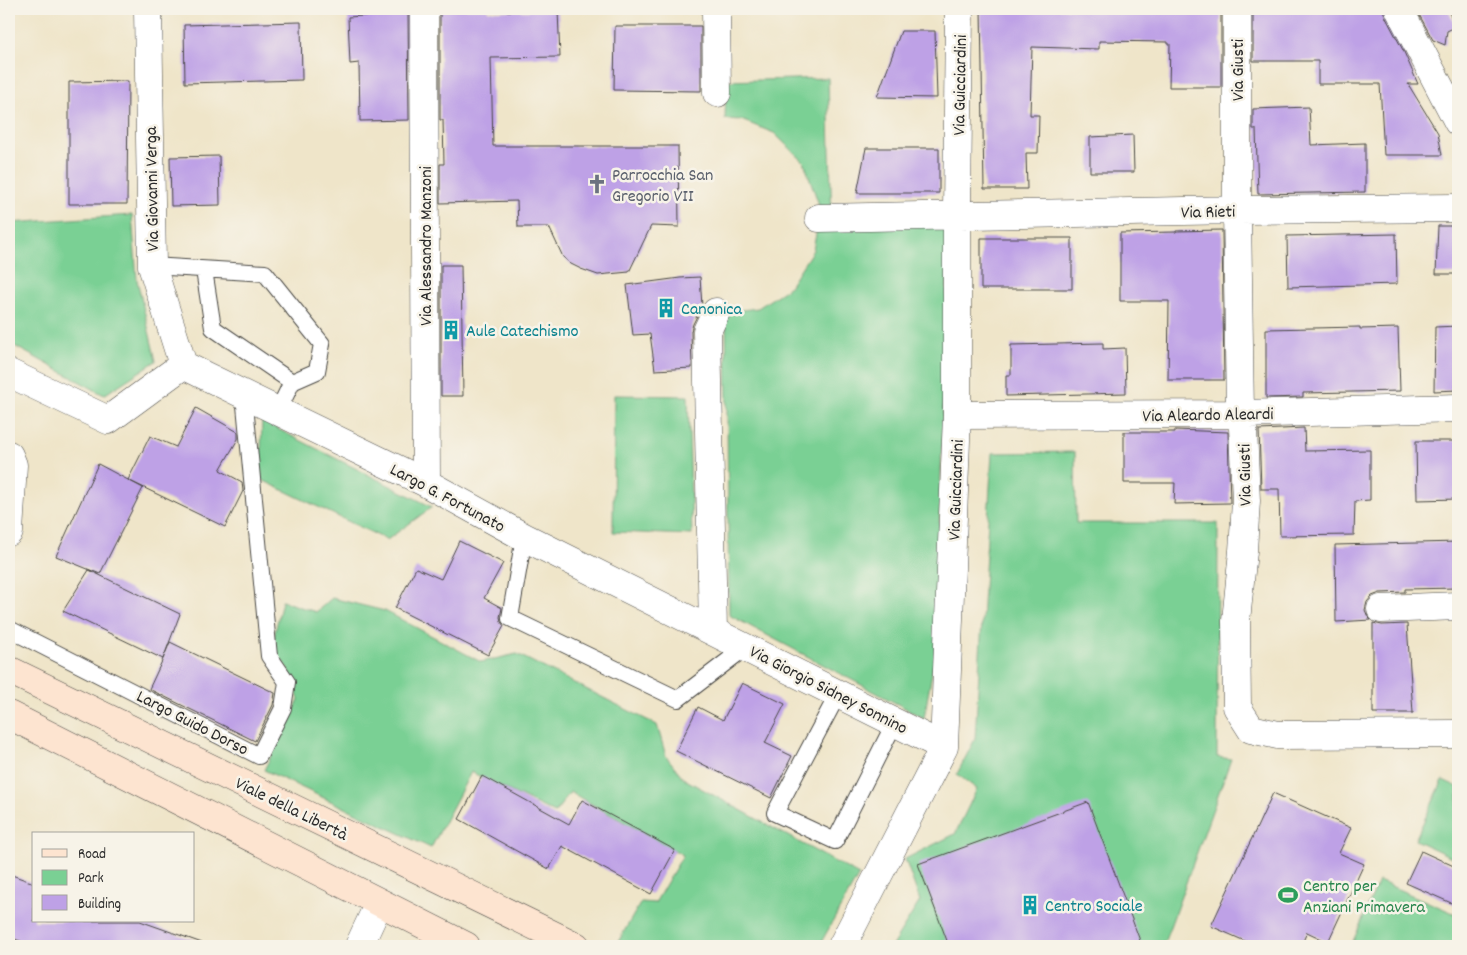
<svg xmlns="http://www.w3.org/2000/svg" width="1467" height="955" font-family="Dekko,sans-serif">
  <rect width="100%" height="100%" fill="#f7f3e8"/>
  <filter id="ink" filterUnits="userSpaceOnUse"><feTurbulence type="fractalNoise" baseFrequency=".02" numOctaves="2"/><feDisplacementMap in="SourceGraphic" scale="10" xChannelSelector="R" yChannelSelector="G"/><feConvolveMatrix kernelMatrix="1 2 1 2 8 2 1 2 1" color-interpolation-filters="sRGB"/></filter>
  <filter id="wash" filterUnits="userSpaceOnUse"><feTurbulence type="fractalNoise" baseFrequency=".0096" numOctaves="4" result="noise"/><feDisplacementMap in="SourceGraphic" scale="20" xChannelSelector="R" yChannelSelector="G"/><feGaussianBlur stdDeviation="1.12" result="paint"/><feColorMatrix in="noise" values="0 0 0 0 0 0 0 0 0 0 0 0 0 0 0 0 0 1.4 0 .05"/><feComposite in="paint" operator="in"/></filter>
  <g filter="url(#wash)">
    <rect width="100%" height="100%" fill="#efe5c9"/>
    <path fill="#7ad094" stroke="#527e60" d="M828 78 832 226 949 222 935 656 924 718 729 615 726 312 758 308 788 288 813 250 819 218V205L804 162 774 133 741 120 725 119 726 81Z
      M132 215 137 280 156 361 104 395 9 343V223Z
      M614 395 688 396 692 535 613 532Z
      M262 421 432 507 387 540 260 479Z
      M1075 452 1076 523H1218L1217 757 1231 759 1163 946H892L920 901 905 859 955 834 977 789 957 774 975 739 992 453Z
      M332 598 385 611 481 662 517 654 657 725 666 756 684 779 859 875 819 946H626L618 942 641 902 655 903 683 855 570 792 555 813 471 772 431 848 264 770 299 700 290 672 272 646 282 601 316 612Z
      M1443 780 1458 787V860L1415 840Z
      M1379 881 1458 915V946H1351Z"/>
    <g id="blocks">
      <path fill="#bea1e6" d="M440 9H487L488 11H558L560 57 491 58 493 146H678L679 227 651 226 629 272 598 275 581 269 571 264 563 257 549 227H518L517 201 440 203V164H444L443 120H440Z
        M981 9H1221V87H1169L1170 44H1168V42L1099 41V49L1032 47 1030 115H1039L1038 153H1026L1027 189H984Z
        M1253 9H1383L1385 16 1404 52 1418 84H1408L1438 133 1442 155H1384L1380 84H1318V61H1253Z
        M1416 9H1448L1455 27 1447 31 1445 45 1433 40Z
        M408 13 409 120 360 121 359 63 350 64 348 17Z
        M301 22 302 80 185 83 184 25Z
        M615 26H701V91L614 90Z
        M901 31H935L937 98 877 97Z
        M128 81 127 204H69V82Z
        M1309 107 1311 145 1365 143V192L1258 194 1256 129H1253V109Z
        M1133 135 1134 172H1090V137Z
        M866 148H939V193H857Z
        M219 156 220 205 171 206 170 157Z
        M1438 226H1458V274H1436Z
        M1222 230 1224 380H1168L1169 301H1120V233L1176 232V231Z
        M1396 234 1397 284 1288 287 1287 236Z
        M981 238H1072V289H981Z
        M441 265H461L463 396H441Z
        M700 277 702 306 693 324 691 331 692 368 655 370 650 334 633 335 627 285 680 278Z
        M1458 326V390L1434 391 1435 327Z
        M1360 327V329L1398 328 1400 391 1303 393V397L1266 398V329Z
        M1103 343V349L1125 348 1126 393 1006 396V375H1011V345Z
        M196 408 238 432V439L220 470 242 482 243 491 225 527 128 480 150 436 176 447Z
        M1304 428 1305 451 1370 450V500L1355 501 1354 535 1280 536 1279 489H1261L1259 430Z
        M1175 430 1228 432 1230 503 1174 504 1175 483H1124V432H1175Z
        M1416 441H1458V499L1417 500Z
        M98 464 143 488 100 574 56 556Z
        M459 541 503 563 484 598 502 608 500 617 501 622 504 626 488 655 395 608 416 568 441 579Z
        M1458 542V588L1405 589V592L1380 593 1372 596 1367 602 1365 610 1368 617 1371 620 1336 622 1335 545Z
        M89 570 180 614 163 659 170 642 275 693 273 705 255 741 149 689 163 659 63 611Z
        M1373 623 1382 625 1407 624 1413 713H1373Z
        M742 683 785 704 765 743 792 756 771 798 676 751 698 707 723 720Z
        M482 776 569 824 582 800 675 850 651 894 562 846 549 869 459 819Z
        M1273 793 1351 828 1339 853 1364 864 1328 942 1307 932 1301 946H1256L1211 926Z
        M1088 802 1142 946H949L918 864Z
        M1421 851 1458 868V906L1406 883Z
        M9 874 34 883V921H140L202 943 201 946H34L9 937Z"/>
    </g>
  </g>
  <g filter="url(#ink)">
    <use href="#blocks" fill-opacity="0" stroke="#484743" stroke-width="1"/>
    <g fill="none" stroke-linecap="round" stroke-linejoin="round">
      <defs>
        <path id="lane" d="M152 266 265 273 322 344 317 371 292 382 278 411
          M204 270 213 328 292 382
          M524 537 510 618 678 699 746 647
          M9 629 259 756 283 708 287 682 269 656 244 395
          M838 694 775 813 835 841 895 722"/>
        <path id="street" d="M148 9 152 266 183 365
          M424 9 426 483
          M716 9 717 93
          M1237 9V210L1240 414 1243 428 1246 501 1243 551 1236 621 1237 707 1251 729 1278 735 1458 734
          M1399 9 1458 122
          M819 218 1237 210 1458 208
          M183 365 426 483 524 537 944 747
          M9 373 108 420 183 365
          M957 415 1240 414 1458 408
          M9 455 13 465 9 532
          M1381 609 1458 606
          M713 631 707 331 716 312
          M359 946 379 903
          M842 946 944 747 957 415V214L959 9"/>
        <path id="secondary" d="M9 670 576 946
          M9 715 466 946"/>
      </defs>
      <use href="#lane" stroke="#484743" stroke-width="18"/>
      <use href="#street" stroke="#484743" stroke-width="29"/>
      <use href="#secondary" stroke="#484743" stroke-width="29"/>
      <use href="#lane" stroke="#fff" stroke-width="16"/>
      <use href="#street" stroke="#fff" stroke-width="28"/>
      <use href="#secondary" stroke="#fde4d0" stroke-width="28"/>
    </g>
  </g>
  <defs>
    <symbol id="church-bare" viewBox="-9 -9 18 18"><path d="M-1.2-6h2.4v3.5h3.3v2.4h-3.3V6h-2.4V-.1h-3.3v-2.4h3.3Z" fill="#6b7280" stroke="#f7f3e8" stroke-width="2.5" paint-order="stroke"/></symbol>
    <symbol id="building-bare" viewBox="-9 -9 18 18"><path d="M-4-6H4V6H1V3H-1V6H-4ZM-2.5-4.3h1.7v1.8h-1.7ZM.8-4.3h1.7v1.8H.8ZM-2.5-1h1.7V.8h-1.7ZM.8-1h1.7V.8H.8Z" fill="#0f9aa8" stroke="#f7f3e8" stroke-width="2.5" paint-order="stroke"/></symbol>
    <symbol id="stadium-bare" viewBox="-9 -9 18 18"><path d="M0-5a6.5 5 0 1 0 0 10a6.5 5 0 1 0 0-10ZM-3.5-1.8h7v3.6h-7Z" fill="#2e9e5b" stroke="#f7f3e8" stroke-width="2.5" paint-order="stroke"/></symbol>
  </defs>
  <g fill-rule="evenodd">
    <use href="#church-bare" x="583" y="170" width="28" height="28"/>
    <use href="#building-bare" x="652" y="294" width="28" height="28"/>
    <use href="#building-bare" x="437" y="316" width="28" height="28"/>
    <use href="#stadium-bare" x="1274" y="881" width="28" height="28"/>
    <use href="#building-bare" x="1016" y="891" width="28" height="28"/>
  </g>
  <g text-anchor="middle" stroke-width="5" stroke-linejoin="round" paint-order="stroke">
    <g font-size="18" fill="#2b2b2b" stroke="#f7f3e8">
      <text transform="translate(1237 70) rotate(-90)" y="6">Via Giusti</text>
      <text transform="translate(959 85) rotate(-89)" y="6">Via Guicciardini</text>
      <text transform="translate(151 189) rotate(-91)" y="6">Via Giovanni Verga</text>
      <text transform="translate(1208 211) rotate(-1)" y="6">Via Rieti</text>
      <text transform="translate(425 246) rotate(-90)" y="6">Via Alessandro Manzoni</text>
      <text transform="translate(1208 414) rotate(-1)" y="6">Via Aleardo Aleardi</text>
      <text transform="translate(1244 475) rotate(-91)" y="6">Via Giusti</text>
      <text transform="translate(955 490) rotate(-88)" y="6">Via Guicciardini</text>
      <text transform="translate(448 497) rotate(28)" y="6">Largo G. Fortunato</text>
      <text transform="translate(829 689) rotate(27)" y="6">Via Giorgio Sidney Sonnino</text>
      <text transform="translate(193 722) rotate(27)" y="6">Largo Guido Dorso</text>
      <text transform="translate(292 808) rotate(26)" y="6">Viale della Libertà</text>
    </g>
    <g font-size="18" fill="#5b616d" stroke="#f7f3e8" text-anchor="start">
      <text x="612" y="180">Parrocchia San<tspan x="612" dy="21">Gregorio VII</tspan></text>
    </g>
    <g font-size="18" fill="#0d838f" stroke="#f7f3e8" text-anchor="start">
      <text x="681" y="314">Canonica</text>
      <text x="466" y="336">Aule Catechismo</text>
      <text x="1045" y="911">Centro Sociale</text>
    </g>
    <g font-size="18" fill="#27864d" stroke="#f7f3e8" text-anchor="start">
      <text x="1303" y="891">Centro per<tspan x="1303" dy="21">Anziani Primavera</tspan></text>
    </g>
  </g>
  <rect width="1467" height="955" fill="none" stroke="#f7f3e8" stroke-width="30"/>
  <rect x="32" y="832" width="162" height="90" fill="#f7f3e8" stroke="#a5a39c"/>
  <rect x="42" y="849" width="25" height="8" fill="#fde4d0" stroke="#a5a39c"/>
  <text x="78" y="858" font-size="15" fill="#2b2b2b">Road</text>
  <rect x="42" y="870" width="25" height="15" fill="#7ad094" stroke="#a5a39c"/>
  <text x="78" y="882" font-size="15" fill="#2b2b2b">Park</text>
  <rect x="42" y="895" width="25" height="15" fill="#bea1e6" stroke="#a5a39c"/>
  <text x="78" y="908" font-size="15" fill="#2b2b2b">Building</text>
</svg>
